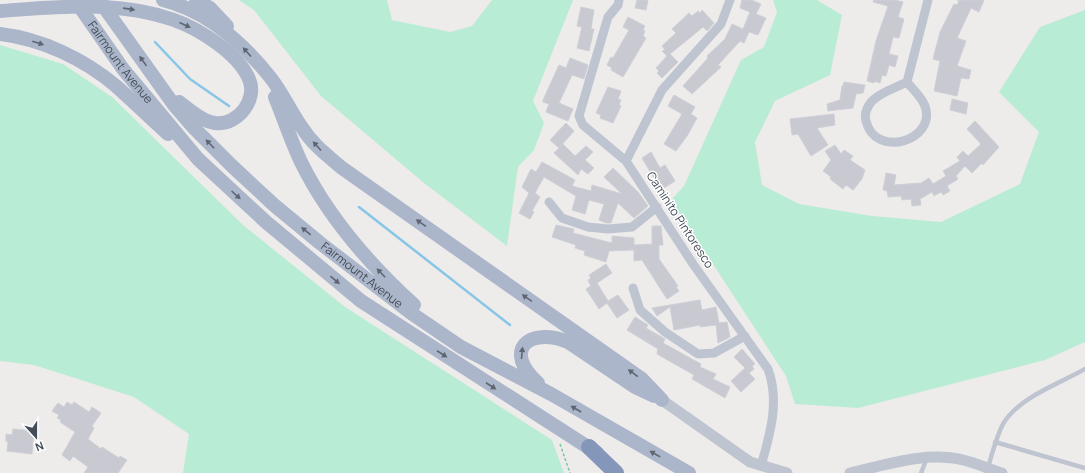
<svg xmlns="http://www.w3.org/2000/svg" width="1085" height="473" font-family="Manrope,sans-serif">
  <rect width="100%" height="100%" fill="#eeebeb"/>
  <path fill="#b9ecd4" d="M239 0H387L392 20 450 32 472 26 492 0H573L533 101 544 123 534 150 518 167 507 246 424 183 321 96 254 10Z
    M773 0H817L842 15 830 75 775 101 755 142 762 185 799 204 872 216 941 222 1020 184 1039 132 999 92 1040 27 1085 10V342L1045 360 858 408 795 404 786 376 671 200 684 186 741 60 764 47 777 12Z
    M0 45 63 64 112 97 243 225 345 307 552 440 564 473H183L189 434 134 397 34 365 0 361Z"/>
  <g fill="none" stroke-linecap="round" stroke-linejoin="round">
    <path stroke="#87c6e7" stroke-width="2.5" d="M155 42 190 79 229 106
      M359 207 510 325"/>
  </g>
  <path fill="#c8c9d1" stroke="#cfd0d7" d="M637 0H648L646 10 635 8Z
    M742 0H752L761 4 756 14 766 18 758 35 749 32 744 43 740 41 718 65 721 67 692 94 683 86 708 58 707 56 725 39 732 24 743 29 750 12 740 8Z
    M874 0H895L903 2 898 17 904 19 899 38 893 37 889 54 898 56 895 67 889 65 886 76 882 75 880 83 874 81V83L867 81 876 41 888 6 873 2Z
    M957 0H984L979 12 971 8 957 38 966 41 957 66 971 70 969 79 961 78 957 96 934 91 940 61 933 59 940 32 954 4 957 5 959 1Z
    M581 7 594 10 591 29H594L589 51 577 48 582 27 577 26Z
    M702 10 714 23 707 31 703 27 670 54 678 62 662 78 657 73 659 71 656 68 667 56 662 51 665 50 662 46 676 33 672 29 689 13 692 16 698 11 700 13Z
    M628 17 645 26 643 30 645 31 643 36 646 38 623 77 611 70 612 68 607 65 611 57 613 58 629 30 623 27Z
    M570 58 588 65 584 79 572 75 559 103 573 109 568 121 546 112 549 104 543 102V100L559 65 566 68Z
    M844 82 865 85 863 93 856 94 853 108 828 111 827 104 840 100 842 86H843Z
    M608 87 621 91 618 99 621 100 619 105 621 106 613 123 600 118 601 115 596 113Z
    M674 95 695 107 691 114 697 118 687 136 676 151 664 144 682 114 668 106Z
    M952 99 968 103 966 114 950 110Z
    M834 114 835 125 817 128 828 145 811 156 798 134 792 135 790 119Z
    M975 121 999 147 983 165 982 163 972 173 965 166 956 176 958 179 947 186 950 191 943 195 941 192 934 196 932 192 920 199 921 205 912 206 911 199 902 200 901 196 888 197 887 191 883 190 886 173 896 175 894 185 921 183 929 178 933 184 946 176 943 171 960 161 957 157 963 151 968 156 981 144 967 129Z
    M566 123 574 131 559 148 550 140Z
    M563 144 575 156 586 146 593 152 585 160 594 168 588 174 581 169 578 175 554 153Z
    M835 145 841 154 844 150 853 156 850 160 865 170 862 179 853 190 846 185 843 189 830 179 831 177 823 171 831 160 825 151Z
    M651 152 660 168 665 165 675 181 661 190 642 158Z
    M542 162 575 180 572 186 591 191 592 185 622 194 604 177 613 168 638 192 648 206 634 218 618 203 611 223H606L599 220 604 204 589 200 585 214 572 210 576 196 544 177 535 193 540 197 532 211 534 212 530 219 519 213 529 193 522 187 531 169 536 172Z
    M556 225 574 229 573 233 612 243V236L634 238V245L652 244V226H661L663 245H659V259L678 286 676 287 679 291 667 299 642 260 634 261V250L609 251 606 262 584 255 585 251 575 248 576 245 552 237Z
    M606 264 612 273 597 283 608 301 618 295 629 310 617 318 607 303 599 309 586 289 591 286 588 280 591 278 589 275Z
    M700 300 702 310 716 307 719 323 727 322 730 337 718 343 716 325 700 327V325L674 330 670 307 657 316 652 308Z
    M635 317 648 325 646 328 665 339 663 343 701 364 700 367 716 374 713 379 730 387 725 398 692 379 694 375 657 354 658 349 627 330Z
    M742 349 755 364 752 366 754 369 749 373 755 379 741 392 731 381 745 368 734 357Z
    M67 402 72 405 74 402 89 412 92 407 101 413 92 426 94 428 88 439 101 449 102 447 119 458 120 456 127 460 118 473H84L88 467 73 456 70 461 62 455 75 432 60 422 61 420 57 418 59 415 52 411 58 403 64 407Z
    M13 429 34 431 32 454 7 451 8 442 6 441V434L12 435Z"/>
  <g fill="none" stroke-linecap="round" stroke-linejoin="round">
    <path stroke="#73c8aa" stroke-width="1.5" stroke-dasharray="3 2" stroke-linecap="butt" d="M560 444 570 473"/>
    <path stroke="#bec5d0" stroke-width="4.5" d="M995 442 1085 468
      M988 468C992 453 996 438 1003 424 1019 397 1059 384 1085 369
      M921 473 927 458"/>
    <path stroke="#bec5d0" stroke-width="9" d="M619 0 618 5 608 17 579 116 583 125 626 161 693 264 768 369C780 402 770 434 761 466
      M907 82C913 90 921 96 925 106 937 141 875 159 866 121 864 114 867 107 872 101 881 92 895 88 907 82Z
      M907 82 928 0
      M626 161 662 90 721 24 730 0
      M549 202 562 218 588 227 608 229 632 227 657 207
      M633 288 640 310 665 332 698 354 714 353 745 336"/>
    <path stroke="#bec5d0" stroke-width="11" d="M662 400 750 462 787 473
      M850 473C886 465 926 451 963 460 976 463 989 469 1002 473"/>
    <g stroke="#abb6ca" stroke-width="14">
      <path id="s1" d="M75 0 123 69 198 159 266 222 361 301 597 453"/>
      <path id="s2" d="M99 0 174 105 193 127 232 166 274 205 320 243 411 313 461 347 551 394 689 473"/>
      <path d="M163 0C207 11 242 42 270 77 283 93 291 113 303 129 313 145 328 156 342 168L642 379 662 400"/>
      <path d="M196 0 210 8 227 26"/>
      <path d="M0 11C57 7 119 0 174 20 199 29 238 53 249 79 258 99 238 126 215 123 202 121 190 110 179 102"/>
      <path d="M0 34C42 39 84 59 116 86 134 102 150 118 168 134"/>
      <path d="M275 97C284 119 291 141 301 162 328 217 369 264 414 305"/>
      <path d="M538 383C502 351 528 326 568 342L635 387 654 396"/>
    </g>
    <path stroke="#8496b9" stroke-width="16" d="M589 447 616 473"/>
  </g>
  <defs><path id="oneway-solid" d="M-6-.8H1V-3.2L6.5 0L1 3.2V.8H-6Z"/></defs>
  <g fill="#5e6674">
    <use href="#oneway-solid" transform="translate(129 9) rotate(8)"/>
    <use href="#oneway-solid" transform="translate(185 25) rotate(24)"/>
    <use href="#oneway-solid" transform="translate(38 43) rotate(18)"/>
    <use href="#oneway-solid" transform="translate(247 52) rotate(-132)"/>
    <use href="#oneway-solid" transform="translate(143 61) rotate(-126)"/>
    <use href="#oneway-solid" transform="translate(210 144) rotate(-134)"/>
    <use href="#oneway-solid" transform="translate(317 146) rotate(-132)"/>
    <use href="#oneway-solid" transform="translate(236 195) rotate(42)"/>
    <use href="#oneway-solid" transform="translate(421 223) rotate(-145)"/>
    <use href="#oneway-solid" transform="translate(306 231) rotate(-141)"/>
    <use href="#oneway-solid" transform="translate(381 273) rotate(-134)"/>
    <use href="#oneway-solid" transform="translate(335 280) rotate(40)"/>
    <use href="#oneway-solid" transform="translate(527 298) rotate(-145)"/>
    <use href="#oneway-solid" transform="translate(522 353) rotate(-85)"/>
    <use href="#oneway-solid" transform="translate(442 354) rotate(33)"/>
    <use href="#oneway-solid" transform="translate(633 373) rotate(-144)"/>
    <use href="#oneway-solid" transform="translate(491 386) rotate(33)"/>
    <use href="#oneway-solid" transform="translate(576 409) rotate(-150)"/>
    <use href="#oneway-solid" transform="translate(655 454) rotate(-151)"/>
  </g>
  <g text-anchor="middle" stroke-width="3" stroke-linejoin="round" paint-order="stroke">
    <g font-size="12" fill="#444c58" stroke="#fff">
      <text dy="4" stroke="none"><textPath href="#s1" startOffset="77">Fairmount Avenue</textPath></text>
      <text transform="translate(680 220) rotate(57)" y="4">Caminito Pintoresco</text>
      <text dy="4" stroke="none"><textPath href="#s2" startOffset="383">Fairmount Avenue</textPath></text>
    </g>
  </g>
  <g transform="translate(36 437) rotate(159)" stroke="#ffffff" stroke-width="3" paint-order="stroke">
  <path d="M0-3L7 15L0 10L-7 15Z" fill="#444c58"/>
  <text y="-6" font-size="11" font-weight="bold" text-anchor="middle" fill="#444c58">N</text>
  </g>
</svg>
